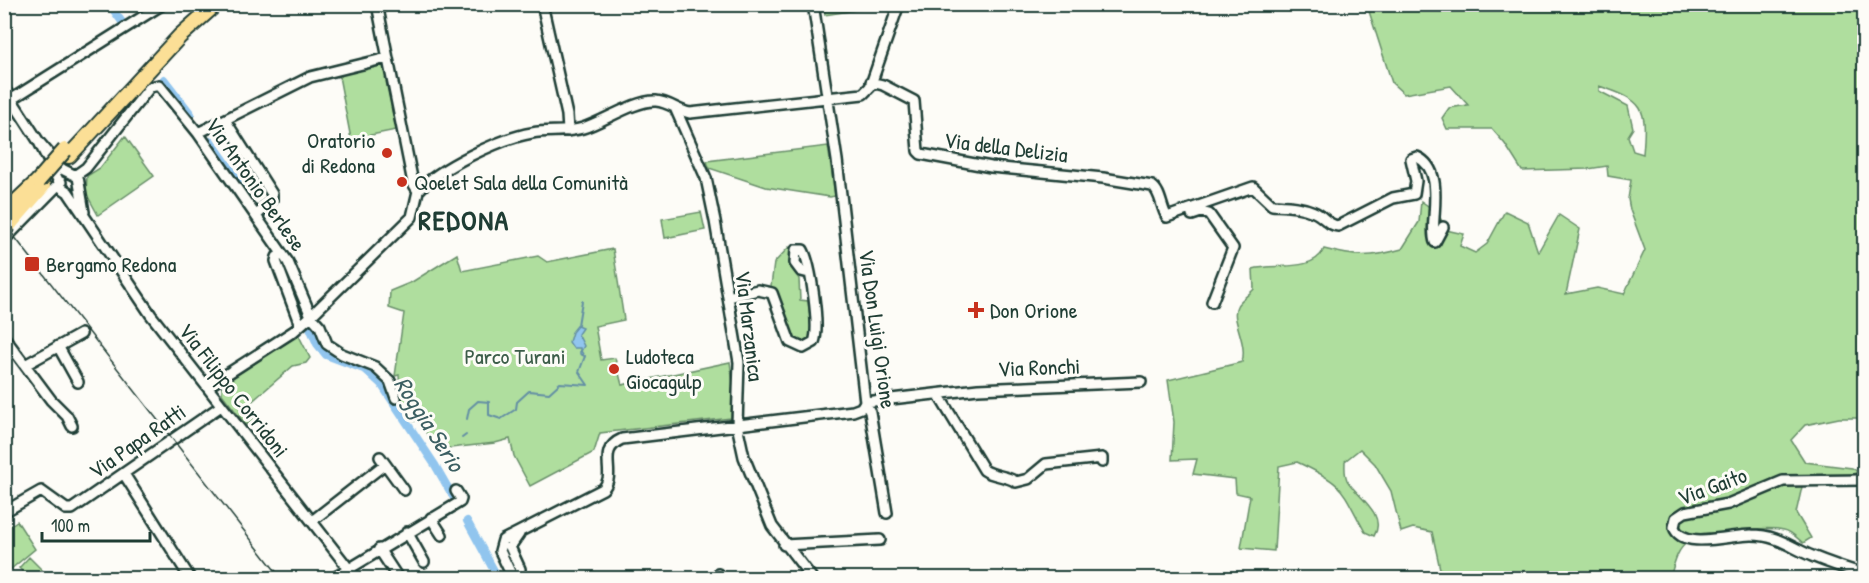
<svg xmlns="http://www.w3.org/2000/svg" width="1869" height="583" font-family="'Patrick Hand',sans-serif">
  <rect width="100%" height="100%" fill="#fdfcf7"/>
  <filter id="ink" filterUnits="userSpaceOnUse"><feTurbulence type="fractalNoise" baseFrequency=".0167" numOctaves="2"/><feDisplacementMap in="SourceGraphic" scale="12" xChannelSelector="R" yChannelSelector="G"/><feConvolveMatrix kernelMatrix="1 2 1 2 8 2 1 2 1" color-interpolation-filters="sRGB"/></filter>
  <g filter="url(#ink)">
    <path fill="#afde9e" stroke="#678e69" stroke-width="1.5" fill-rule="evenodd" d="M895 4 825 15 824 5Z
      M1367 5H1864V418H1839L1805 425 1791 440 1805 462 1852 468 1858 472C1841 481 1821 470 1804 478L1796 513 1811 538 1803 543C1798 539 1791 531 1784 530 1767 526 1702 532 1688 542 1676 550 1674 565 1670 578H1442L1432 532 1413 528 1401 532 1391 491 1375 464 1360 449 1345 461C1345 467 1344 473 1347 480 1355 495 1388 514 1374 536L1365 532C1340 487 1346 485 1297 462L1279 466 1274 551 1241 548 1250 496 1236 493 1235 479 1193 474 1197 459 1172 460 1174 422 1168 380 1242 362C1248 342 1230 319 1237 306 1239 301 1250 294 1254 289L1253 269C1274 263 1313 273 1324 249 1355 257 1370 258 1402 249L1419 222 1421 201 1438 213 1446 230 1464 234 1460 246 1475 253 1487 244 1505 211 1528 222 1538 252 1559 215 1580 229 1566 294 1597 288 1624 294 1645 250 1630 210 1628 199 1631 180 1608 176 1607 166 1588 169 1522 171 1505 144 1492 129H1447L1442 118 1449 108 1468 105 1451 86 1404 94 1392 83ZM1599 86C1645 101 1647 107 1643 154L1633 151 1628 136 1633 128 1628 106 1599 91Z
      M383 62 396 130 351 139 338 71Z
      M125 136 154 176 98 215 86 193 87 176 100 168Z
      M828 146 835 196 830 197 766 187 709 168 707 161Z
      M701 212 705 230 665 238 662 219Z
      M789 247 792 249 794 271 799 279 800 300 808 301 812 337 801 344 791 339 778 292 771 286 774 263Z
      M613 249 624 320 595 326 601 360 615 358 622 385 730 362 733 383 731 418 600 433 594 452 530 486 514 456 510 439 495 443 441 449 436 447 418 421H412L401 402 399 375 395 376 404 313 389 308 390 291 412 282 457 254 462 271 538 256 547 262Z
      M298 334 310 358 306 363 293 366 249 404 258 416 246 425 222 394V385Z
      M17 521 35 549 5 574V529Z
      M29 557 49 577 47 578H29L19 568Z"/>
    <path fill="#91c5ee" stroke="#638fa4" stroke-width="1.5" d="M577 326 582 328 578 334 584 346 581 351 584 356 580 354V348H573L569 342 572 332Z"/>
    <g fill="none" stroke-linecap="round" stroke-linejoin="round">
      <path stroke="#638fa4" stroke-width="2" d="M578 325 582 301
        M467 419 469 409 478 401 489 402V415L501 419 516 409 517 402 529 391 549 393 560 383 588 385 579 372 585 356
        M462 438 466 435"/>
      <path stroke="#91c5ee" stroke-width="8" d="M109 4 122 22
        M164 79 191 114
        M211 141 246 191
        M283 265 317 344 326 355 366 370 381 384 435 465 455 500
        M467 521 498 578"/>
      <defs>
        <path id="minor" d="M377 4 413 183 418 191
          M542 4 567 115 568 131
          M813 4 837 160 865 402 870 412 887 513
          M871 82 883 85 914 101 918 151 921 154 991 167 1103 178 1152 186C1161 192 1161 208 1167 217L1253 187 1272 205C1288 206 1300 206 1314 212 1324 216 1327 225 1338 226L1393 198 1414 194 1416 181 1411 159 1417 157C1448 171 1428 224 1435 242L1443 227
          M4 88 39 142 62 169 78 177 84 212
          M12 99 163 4
          M676 110 706 178 715 221 739 362 737 425 744 457 772 526 812 578
          M225 120 272 194V200L256 216
          M198 133 310 77 387 58
          M39 142 62 188 68 192 151 315 356 578
          M76 175 86 168 150 87 159 85 198 133 288 262 311 316 320 326 327 344 342 354 375 367 390 381 396 398
          M418 191C439 168 501 138 532 133 549 130 566 133 583 128 603 122 635 100 656 101 669 102 678 111 690 113L863 94 870 87 899 4
          M1192 215 1201 212 1209 214 1233 248 1212 302
          M4 240 61 182
          M282 255 277 257 276 261 300 325
          M728 297 758 290 772 293 790 342 803 348 814 342C820 327 811 265 803 250H796L795 263 801 271 809 273
          M4 337 51 400 67 416 72 426
          M58 346 78 382
          M25 365 81 334
          M207 387 294 331 311 316 412 217 418 191
          M938 394 984 470C994 477 1006 475 1016 482L1028 479 1046 464 1102 458V462
          M865 402 978 389 1141 382
          M380 457 404 490
          M124 474 190 578
          M1864 480 1783 481 1728 504 1685 512 1676 518 1674 527C1682 551 1734 534 1752 535 1777 535 1790 547 1812 556 1829 563 1847 569 1864 574
          M4 512 41 491 66 509H72L221 406
          M431 518 442 535
          M312 521 385 464
          M407 532 424 562
          M784 545 880 540
          M379 549 398 578
          M718 574 721 578
          M334 578 460 502 461 499 456 491
          M510 578V572L500 551 503 540 603 489C618 473 595 451 622 439L853 411 861 408 865 402
          M518 578 520 569 510 547 519 534"/>
        <path id="highway" d="M69 156 180 36 216 4
          M4 213 38 181
          M10 224 43 186"/>
      </defs>
      <use href="#minor" stroke="#1f3d34" stroke-width="14"/>
      <use href="#highway" stroke="#1f3d34" stroke-width="18"/>
      <use href="#minor" stroke="#fdfcf7" stroke-width="9"/>
      <use href="#highway" stroke="#fbdf96" stroke-width="14"/>
      <path stroke="#1f3d34" stroke-width="1.5" d="M10 231 281 578"/>
      <defs>
        <path id="highway-bridge" d="M38 181 65 150
          M4 229 10 224"/>
      </defs>
      <use href="#highway-bridge" stroke="#1f3d34" stroke-width="18" stroke-linecap="butt"/>
      <use href="#highway-bridge" stroke="#fbdf96" stroke-width="14"/>
    </g>
  </g>
  <g fill="#c8321e" stroke="#fdfcf7" stroke-width="2">
    <circle cx="387" cy="153" r="6"/>
    <circle cx="402" cy="182" r="6"/>
    <rect x="24" y="256" width="16" height="16" rx="3"/>
    <path d="M973 301h6v6h6v6h-6v6h-6v-6h-6v-6h6z"/>
    <circle cx="614" cy="369" r="6"/>
  </g>
  <g text-anchor="middle" stroke-width="6" stroke-linejoin="round" paint-order="stroke">
    <g font-size="22" fill="#1f3d34" stroke="#fdfcf7" text-anchor="start">
      <text x="375" y="148" text-anchor="end">Oratorio<tspan x="375" dy="25">di Redona</tspan></text>
      <text x="414" y="190">Qoelet Sala della Comunità</text>
      <text x="46" y="272">Bergamo Redona</text>
      <text x="990" y="318">Don Orione</text>
      <text x="626" y="364">Ludoteca<tspan x="626" dy="25">Giocagulp</tspan></text>
    </g>
    <g font-size="22" fill="#1f3d34" stroke="#fdfcf7">
      <text transform="translate(1006 147) rotate(7)" y="8">Via della Delizia</text>
      <text transform="translate(256 184) rotate(55)" y="8">Via Antonio Berlese</text>
      <text transform="translate(750 326) rotate(83)" y="8">Via Marzanica</text>
      <text transform="translate(878 329) rotate(82)" y="8">Via Don Luigi Orione</text>
      <text transform="translate(1039 367) rotate(-2)" y="8">Via Ronchi</text>
      <text transform="translate(234 390) rotate(52)" y="8">Via Filippo Corridoni</text>
      <text transform="translate(137 441) rotate(-35)" y="8">Via Papa Ratti</text>
      <text transform="translate(1712 486) rotate(-20)" y="8">Via Gaito</text>
    </g>
    <g font-size="22" fill="#3c5d49" stroke="#fdfcf7">
      <text x="515" y="364">Parco Turani</text>
    </g>
    <g font-size="24" font-style="italic" fill="#3c5f62" stroke="#fdfcf7">
      <text transform="translate(429 424) rotate(57)" y="8">Roggia Serio</text>
    </g>
    <g font-size="28" font-weight="bold" letter-spacing="1.5" fill="#1f3d34" stroke="#fdfcf7">
      <text x="464" y="230">REDONA</text>
    </g>
  </g>
  <rect width="1869" height="583" fill="none" stroke="#fdfcf7" stroke-width="24"/>
  <rect x="12" y="12" width="1845" height="559" fill="none" stroke="#1f3d34" stroke-width="2" filter="url(#ink)"/>
  <path d="M42 532v9h108v-9" fill="none" stroke="#1f3d34" stroke-width="3"/>
  <text x="51" y="532" font-size="18" fill="#1f3d34" stroke="#fdfcf7" stroke-width="4.5" paint-order="stroke">100 m</text>
</svg>
